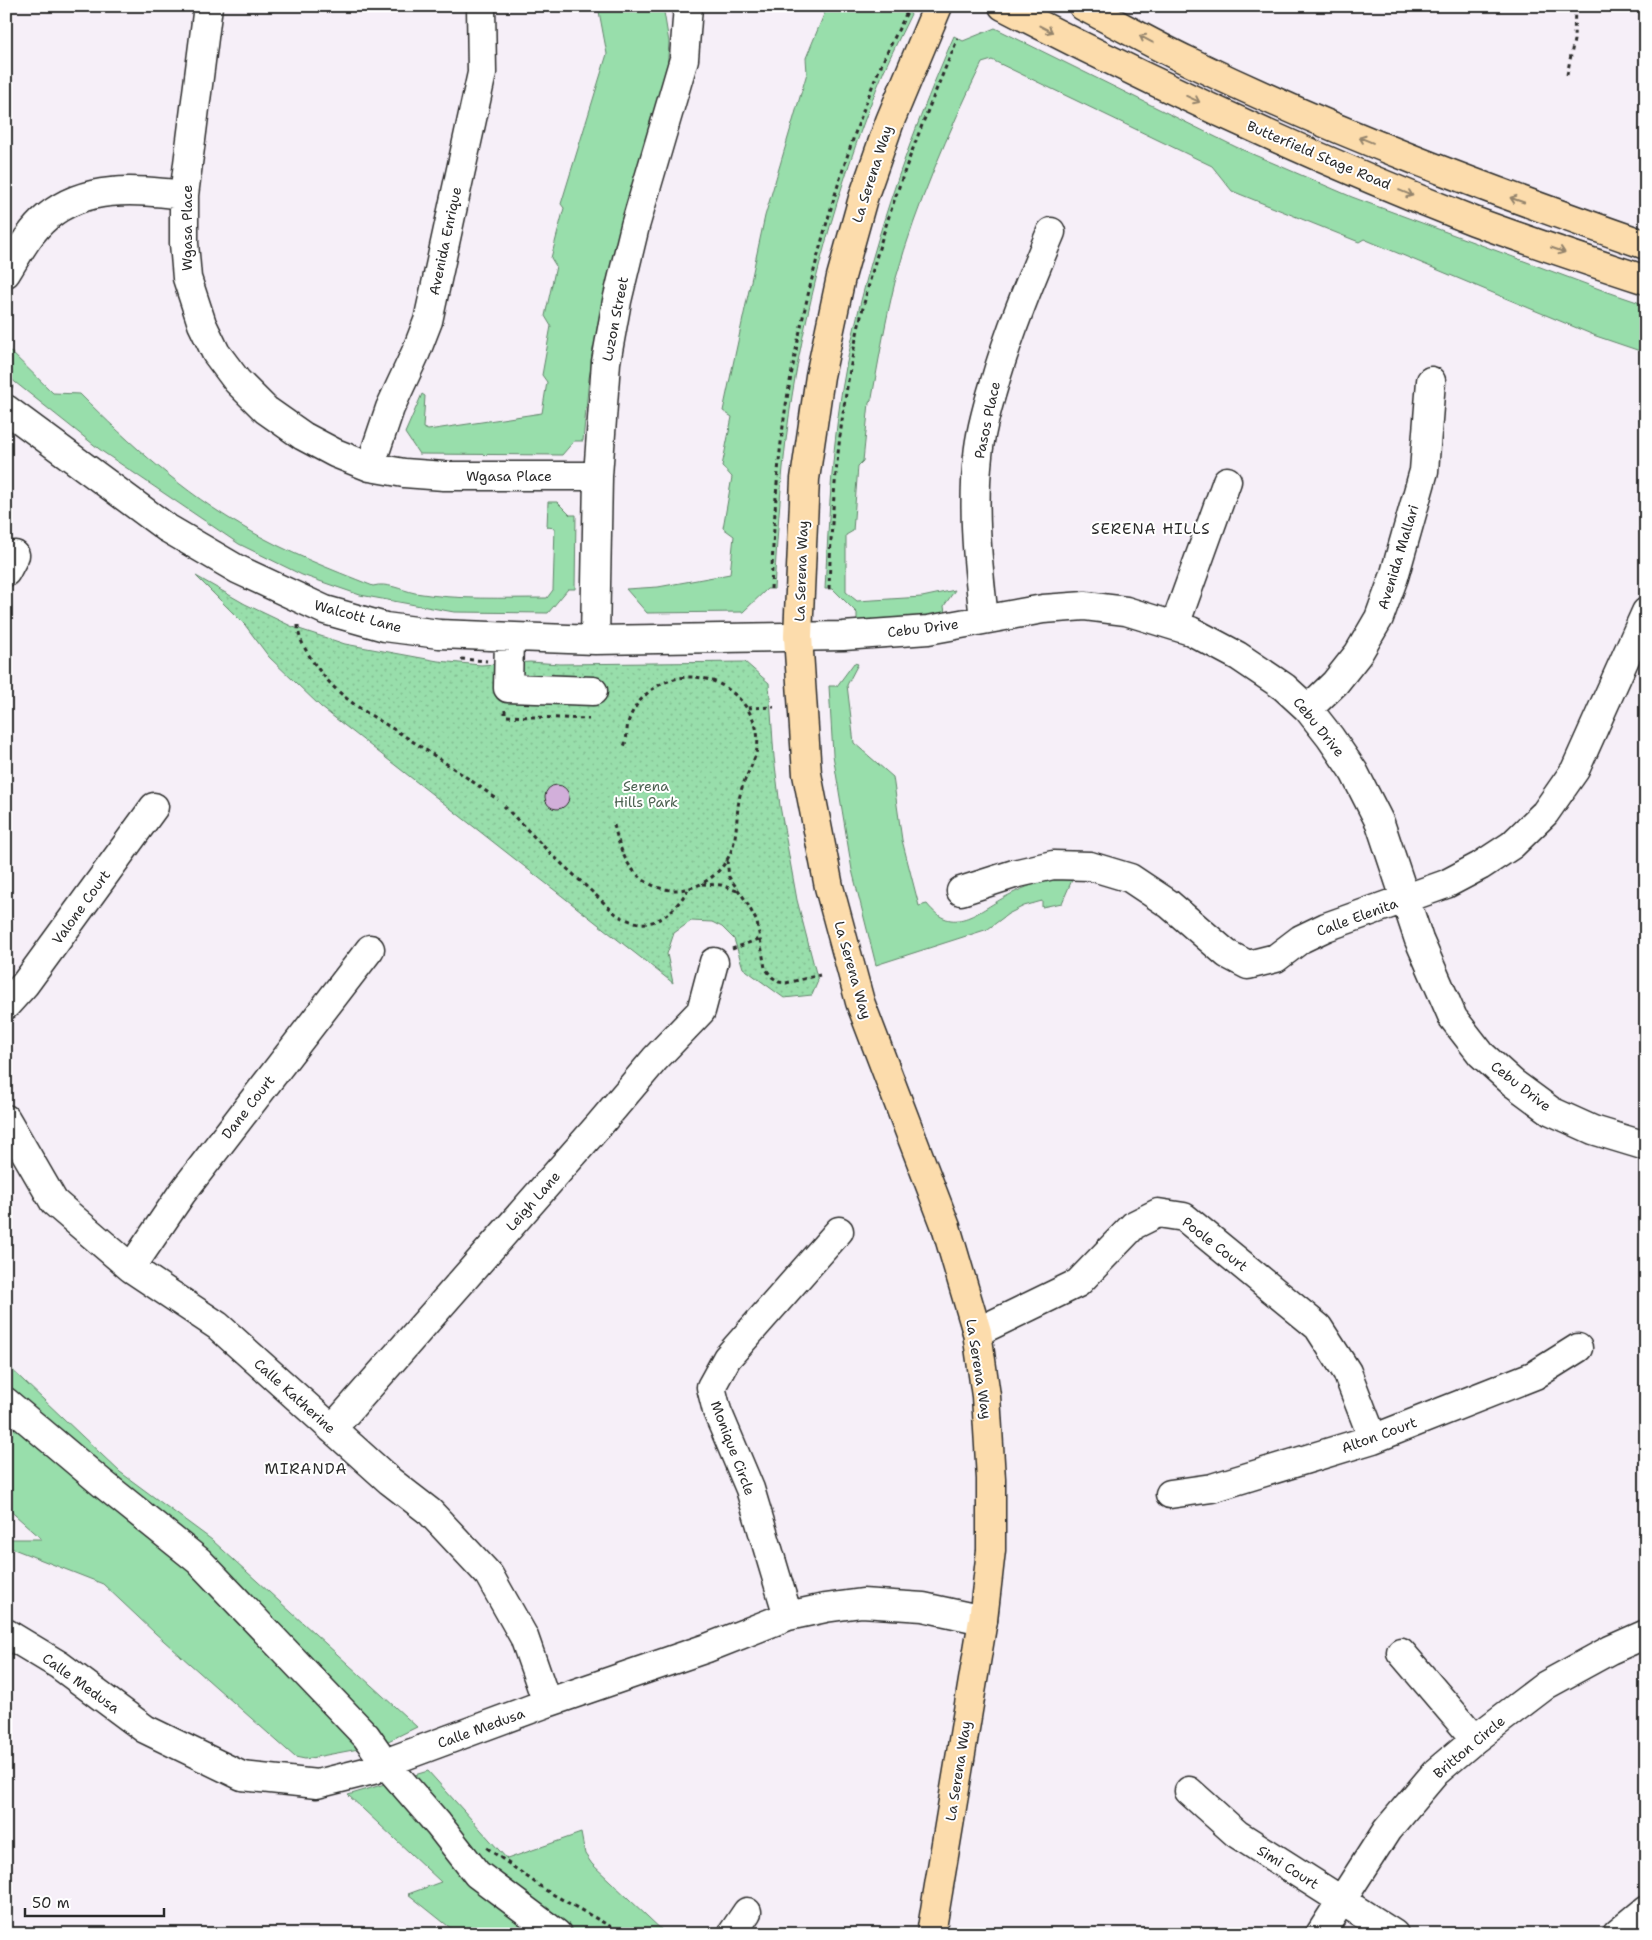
<svg xmlns="http://www.w3.org/2000/svg" width="1652" height="1940" font-family="'Shantell Sans',sans-serif">
  <defs>
    <pattern id="park-dots" width="8" height="8" patternUnits="userSpaceOnUse" patternTransform="scale(1.25)"><rect width="8" height="8" fill="#98deab"/><path d="M2 2h.1M6 6h.1" fill="none" stroke="#83bf93" stroke-width="1.8" stroke-linecap="round"/></pattern>
  </defs>
  <rect width="100%" height="100%" fill="#f6eff8"/>
  <filter id="ink" filterUnits="userSpaceOnUse"><feTurbulence type="fractalNoise" baseFrequency=".02" numOctaves="2"/><feDisplacementMap in="SourceGraphic" scale="10" xChannelSelector="R" yChannelSelector="G"/><feConvolveMatrix kernelMatrix="1 2 1 2 8 2 1 2 1" color-interpolation-filters="sRGB"/></filter>
  <g filter="url(#ink)">
    <path fill="#98deab" stroke="#62846b" d="M598 6H663L669 42 667 71 615 247 589 378 583 441H574L562 455 419 454 405 433 422 394 425 396 423 428 428 430 542 413 547 382 542 375 551 326 545 316 556 266 551 258 564 208 561 204 607 54Z
      M816 6H901L902 9 911 14C899 39 886 64 876 90 838 188 809 291 792 396 782 460 778 524 774 589H767L743 612 647 613 626 589 658 587 730 574 734 536 723 528 732 477 722 466 732 417 723 411 765 216 807 73 806 58 825 12Z
      M995 28 1236 147 1352 197 1602 290 1646 305V353L1596 336 1364 239 1359 242 1232 191 1212 166 992 60 982 63C948 133 917 204 896 278 886 318 879 358 872 398L869 403 863 461 858 466 853 531 846 535V592L857 601 922 597 955 590 944 606 945 613 857 623V613L833 589H825C829 515 832 439 846 367 869 252 907 143 954 36L963 41Z
      M6 347 53 393 80 394C130 444 184 493 245 528 286 552 330 569 373 586 387 582 401 590 415 593 458 600 503 598 547 598L553 590 555 528 547 527 548 502H557L570 515H576L575 589H568L548 613 454 612 360 595 302 575 239 544 103 452 6 375Z
      M854 663 858 664 847 685 854 743 893 777 902 840 919 906 927 904C953 937 977 912 1005 897 1026 886 1048 877 1072 880L1062 903 1042 907V901L1024 906 1008 914 988 929 876 965 852 870 833 755 829 686H837Z
      M6 1364 120 1472 212 1540 417 1727 380 1745 305 1759 295 1757 155 1633 103 1584 6 1546V1539H42L6 1507Z
      M428 1771 507 1859 581 1833 585 1854 592 1864 666 1934H458L408 1894 441 1882 348 1795Z"/>
    <path fill="url(#park-dots)" stroke="#62846b" d="M196 576 245 604 293 627 345 644 438 661 481 665 530 662 560 664 745 662 769 683 774 757 780 806 797 900 818 981 812 995 784 998 743 968 734 939 722 927 712 922 691 921 674 933 667 954 673 983 321 707 269 657 245 625Z"/>
    <path fill="#d2afda" stroke="#2b2b2b" d="M545 797a12 12 0 1 1 24 0a12 12 0 1 1-24 0Z"/>
    <g fill="none" stroke-linecap="round" stroke-linejoin="round">
      <defs>
        <path id="minor" d="M208 6 184 195V243L187 278 202 324 216 353 237 381 266 410 303 436 335 453 370 467 404 473 444 476H598
          M6 273C18 254 29 232 47 217 86 184 137 190 184 195
          M6 409 167 528 237 569 325 610 385 627 439 634 595 640 843 636 928 630 1043 609 1085 606 1126 611 1191 631 1238 656 1284 687 1308 709 1330 737 1354 772 1380 823 1419 940 1453 1018 1481 1054 1513 1083 1551 1111 1593 1130 1646 1146
          M370 467 390 408 416 352 428 321 482 73 481 6
          M6 572 15 555
          M984 619C978 565 972 510 978 456 980 432 987 408 994 385 1009 332 1030 282 1051 232
          M1175 625 1227 481
          M509 638 508 688 593 691
          M595 640 598 476 606 362 617 301 635 226 684 59 688 6
          M1308 709 1335 683 1358 654 1379 618 1394 577 1424 471 1431 381
          M961 891 1014 874 1053 865 1090 866 1130 878 1169 904 1227 954 1248 965 1276 958 1301 939 1326 927 1446 884 1480 866 1512 845 1545 813 1575 770 1646 612
          M6 1005 25 984 154 807
          M6 1119 54 1202 131 1268 218 1326 390 1481 430 1512 489 1575 524 1637 547 1703
          M131 1268 182 1193 370 949
          M977 1332 1078 1283 1134 1225 1158 1213 1184 1217 1318 1327 1347 1372 1373 1439
          M6 1402 102 1483 199 1561 366 1736 385 1763 438 1824 477 1874 557 1934
          M332 1429 600 1124 655 1059 701 1011 714 962
          M1170 1494 1212 1488 1373 1439 1535 1375 1578 1348
          M788 1616 750 1489 717 1411 711 1387 727 1358 839 1231
          M6 1633 59 1665 145 1729 242 1776 317 1784 373 1770 385 1763 547 1703 707 1648 788 1616 825 1608 862 1603 923 1607 983 1620
          M1401 1652 1475 1739
          M1189 1791 1237 1834 1394 1934
          M732 1934 747 1912
          M1320 1934 1387 1830 1436 1772 1475 1739 1546 1685 1610 1650 1646 1634
          M1617 1934 1646 1910"/>
        <path id="major" d="M1003 6C1156 85 1313 158 1474 221 1531 242 1588 261 1646 280
          M1083 6C1119 25 1154 45 1190 62 1338 134 1492 191 1646 245
          M931 1934 983 1620 991 1550V1479L986 1396 977 1332 946 1227 860 1002 829 887 807 774 798 636 805 479 820 376 841 277 863 198 890 121 938 6"/>
      </defs>
      <use href="#minor" stroke="#2b2b2b" stroke-width="31"/>
      <use href="#major" stroke="#2b2b2b" stroke-width="31"/>
      <path stroke="#2b2b2b" stroke-width="3" stroke-dasharray="4 4" stroke-linecap="butt" d="M1567 75 1574 40 1575 6
        M6 381 13 387
        M771 589C774 523 777 457 788 393 806 289 834 186 872 87 882 61 895 37 907 12
        M829 589C832 488 842 386 868 288 890 202 923 120 958 38
        M298 625C298 638 305 649 312 660 340 703 372 714 412 741 441 760 470 779 498 800
        M461 659 487 661
        M748 708 774 707
        M505 710V716L589 719
        M504 806 547 850 616 914C648 934 669 919 688 890
        M614 825C618 841 622 857 633 870 659 902 708 894 728 858 739 838 735 817 740 795 743 780 752 768 756 753 765 722 738 689 710 680 676 669 638 689 628 723 626 732 628 740 623 748
        M727 860 729 877 746 901 757 922 765 968 772 977 779 982 786 983 820 975
        M702 884 721 885 737 891
        M732 949 759 939
        M487 1848 547 1891 624 1934"/>
      <use href="#minor" stroke="#fff" stroke-width="28"/>
      <use href="#major" stroke="#fcdcac" stroke-width="28"/>
    </g>
    <defs><path id="oneway-shaft" d="M-6 0H5M1.5-3L5.5 0L1.5 3" fill="none" stroke-width="1.6" stroke-linecap="round" stroke-linejoin="round" transform="scale(1.25)"/></defs>
    <g stroke="#94846c">
      <use href="#oneway-shaft" transform="translate(1046 29) rotate(27)"/>
      <use href="#oneway-shaft" transform="translate(1146 39) rotate(-152)"/>
      <use href="#oneway-shaft" transform="translate(1193 99) rotate(25)"/>
      <use href="#oneway-shaft" transform="translate(1366 140) rotate(-158)"/>
      <use href="#oneway-shaft" transform="translate(1406 193) rotate(22)"/>
      <use href="#oneway-shaft" transform="translate(1517 200) rotate(-161)"/>
      <use href="#oneway-shaft" transform="translate(1558 250) rotate(19)"/>
    </g>
  </g>
  <g text-anchor="middle" stroke-width="4" stroke-linejoin="round" paint-order="stroke">
    <g font-size="14" fill="#2b2b2b" stroke="#fff">
      <text transform="translate(1319 155) rotate(23)" y="5">Butterfield Stage Road</text>
      <text transform="translate(872 174) rotate(-72)" y="5">La Serena Way</text>
      <text transform="translate(187 228) rotate(-90)" y="5">Wgasa Place</text>
      <text transform="translate(445 241) rotate(-78)" y="5">Avenida Enrique</text>
      <text transform="translate(615 319) rotate(-79)" y="5">Luzon Street</text>
      <text transform="translate(987 420) rotate(-78)" y="5">Pasos Place</text>
      <text x="509" y="481">Wgasa Place</text>
      <text transform="translate(1398 557) rotate(-73)" y="5">Avenida Mallari</text>
      <text transform="translate(801 571) rotate(-88)" y="5">La Serena Way</text>
      <text transform="translate(358 616) rotate(15)" y="5">Walcott Lane</text>
      <text transform="translate(923 628) rotate(-7)" y="5">Cebu Drive</text>
      <text transform="translate(1319 727) rotate(51)" y="5">Cebu Drive</text>
      <text transform="translate(81 907) rotate(-54)" y="5">Valone Court</text>
      <text transform="translate(1357 917) rotate(-20)" y="5">Calle Elenita</text>
      <text transform="translate(853 970) rotate(74)" y="5">La Serena Way</text>
      <text transform="translate(1521 1086) rotate(38)" y="5">Cebu Drive</text>
      <text transform="translate(248 1107) rotate(-52)" y="5">Dane Court</text>
      <text transform="translate(533 1201) rotate(-49)" y="5">Leigh Lane</text>
      <text transform="translate(1215 1244) rotate(38)" y="5">Poole Court</text>
      <text transform="translate(979 1369) rotate(81)" y="5">La Serena Way</text>
      <text transform="translate(295 1396) rotate(42)" y="5">Calle Katherine</text>
      <text transform="translate(1379 1435) rotate(-20)" y="5">Alton Court</text>
      <text transform="translate(733 1448) rotate(69)" y="5">Monique Circle</text>
      <text transform="translate(81 1683) rotate(36)" y="5">Calle Medusa</text>
      <text transform="translate(481 1728) rotate(-20)" y="5">Calle Medusa</text>
      <text transform="translate(1469 1747) rotate(-40)" y="5">Britton Circle</text>
      <text transform="translate(958 1771) rotate(-81)" y="5">La Serena Way</text>
      <text transform="translate(1288 1867) rotate(32)" y="5">Simi Court</text>
    </g>
    <g font-size="14" fill="#4c6151" stroke="#fff">
      <text x="646" y="791">Serena<tspan x="646" dy="16">Hills Park</tspan></text>
    </g>
    <g font-size="15" letter-spacing="1" fill="#2b2b2b" stroke="#fff">
      <text x="1151" y="534">SERENA HILLS</text>
      <text x="306" y="1474">MIRANDA</text>
    </g>
  </g>
  <rect width="1652" height="1940" fill="none" stroke="#fff" stroke-width="25"/>
  <rect x="12" y="12" width="1627" height="1915" fill="none" stroke="#2b2b2b" stroke-width="2" filter="url(#ink)"/>
  <path d="M25 1908v8h139v-8" fill="none" stroke="#2b2b2b" stroke-width="2.5"/>
  <text x="32" y="1908" font-size="15" fill="#2b2b2b" stroke="#ffffff" stroke-width="4" paint-order="stroke">50 m</text>
</svg>
